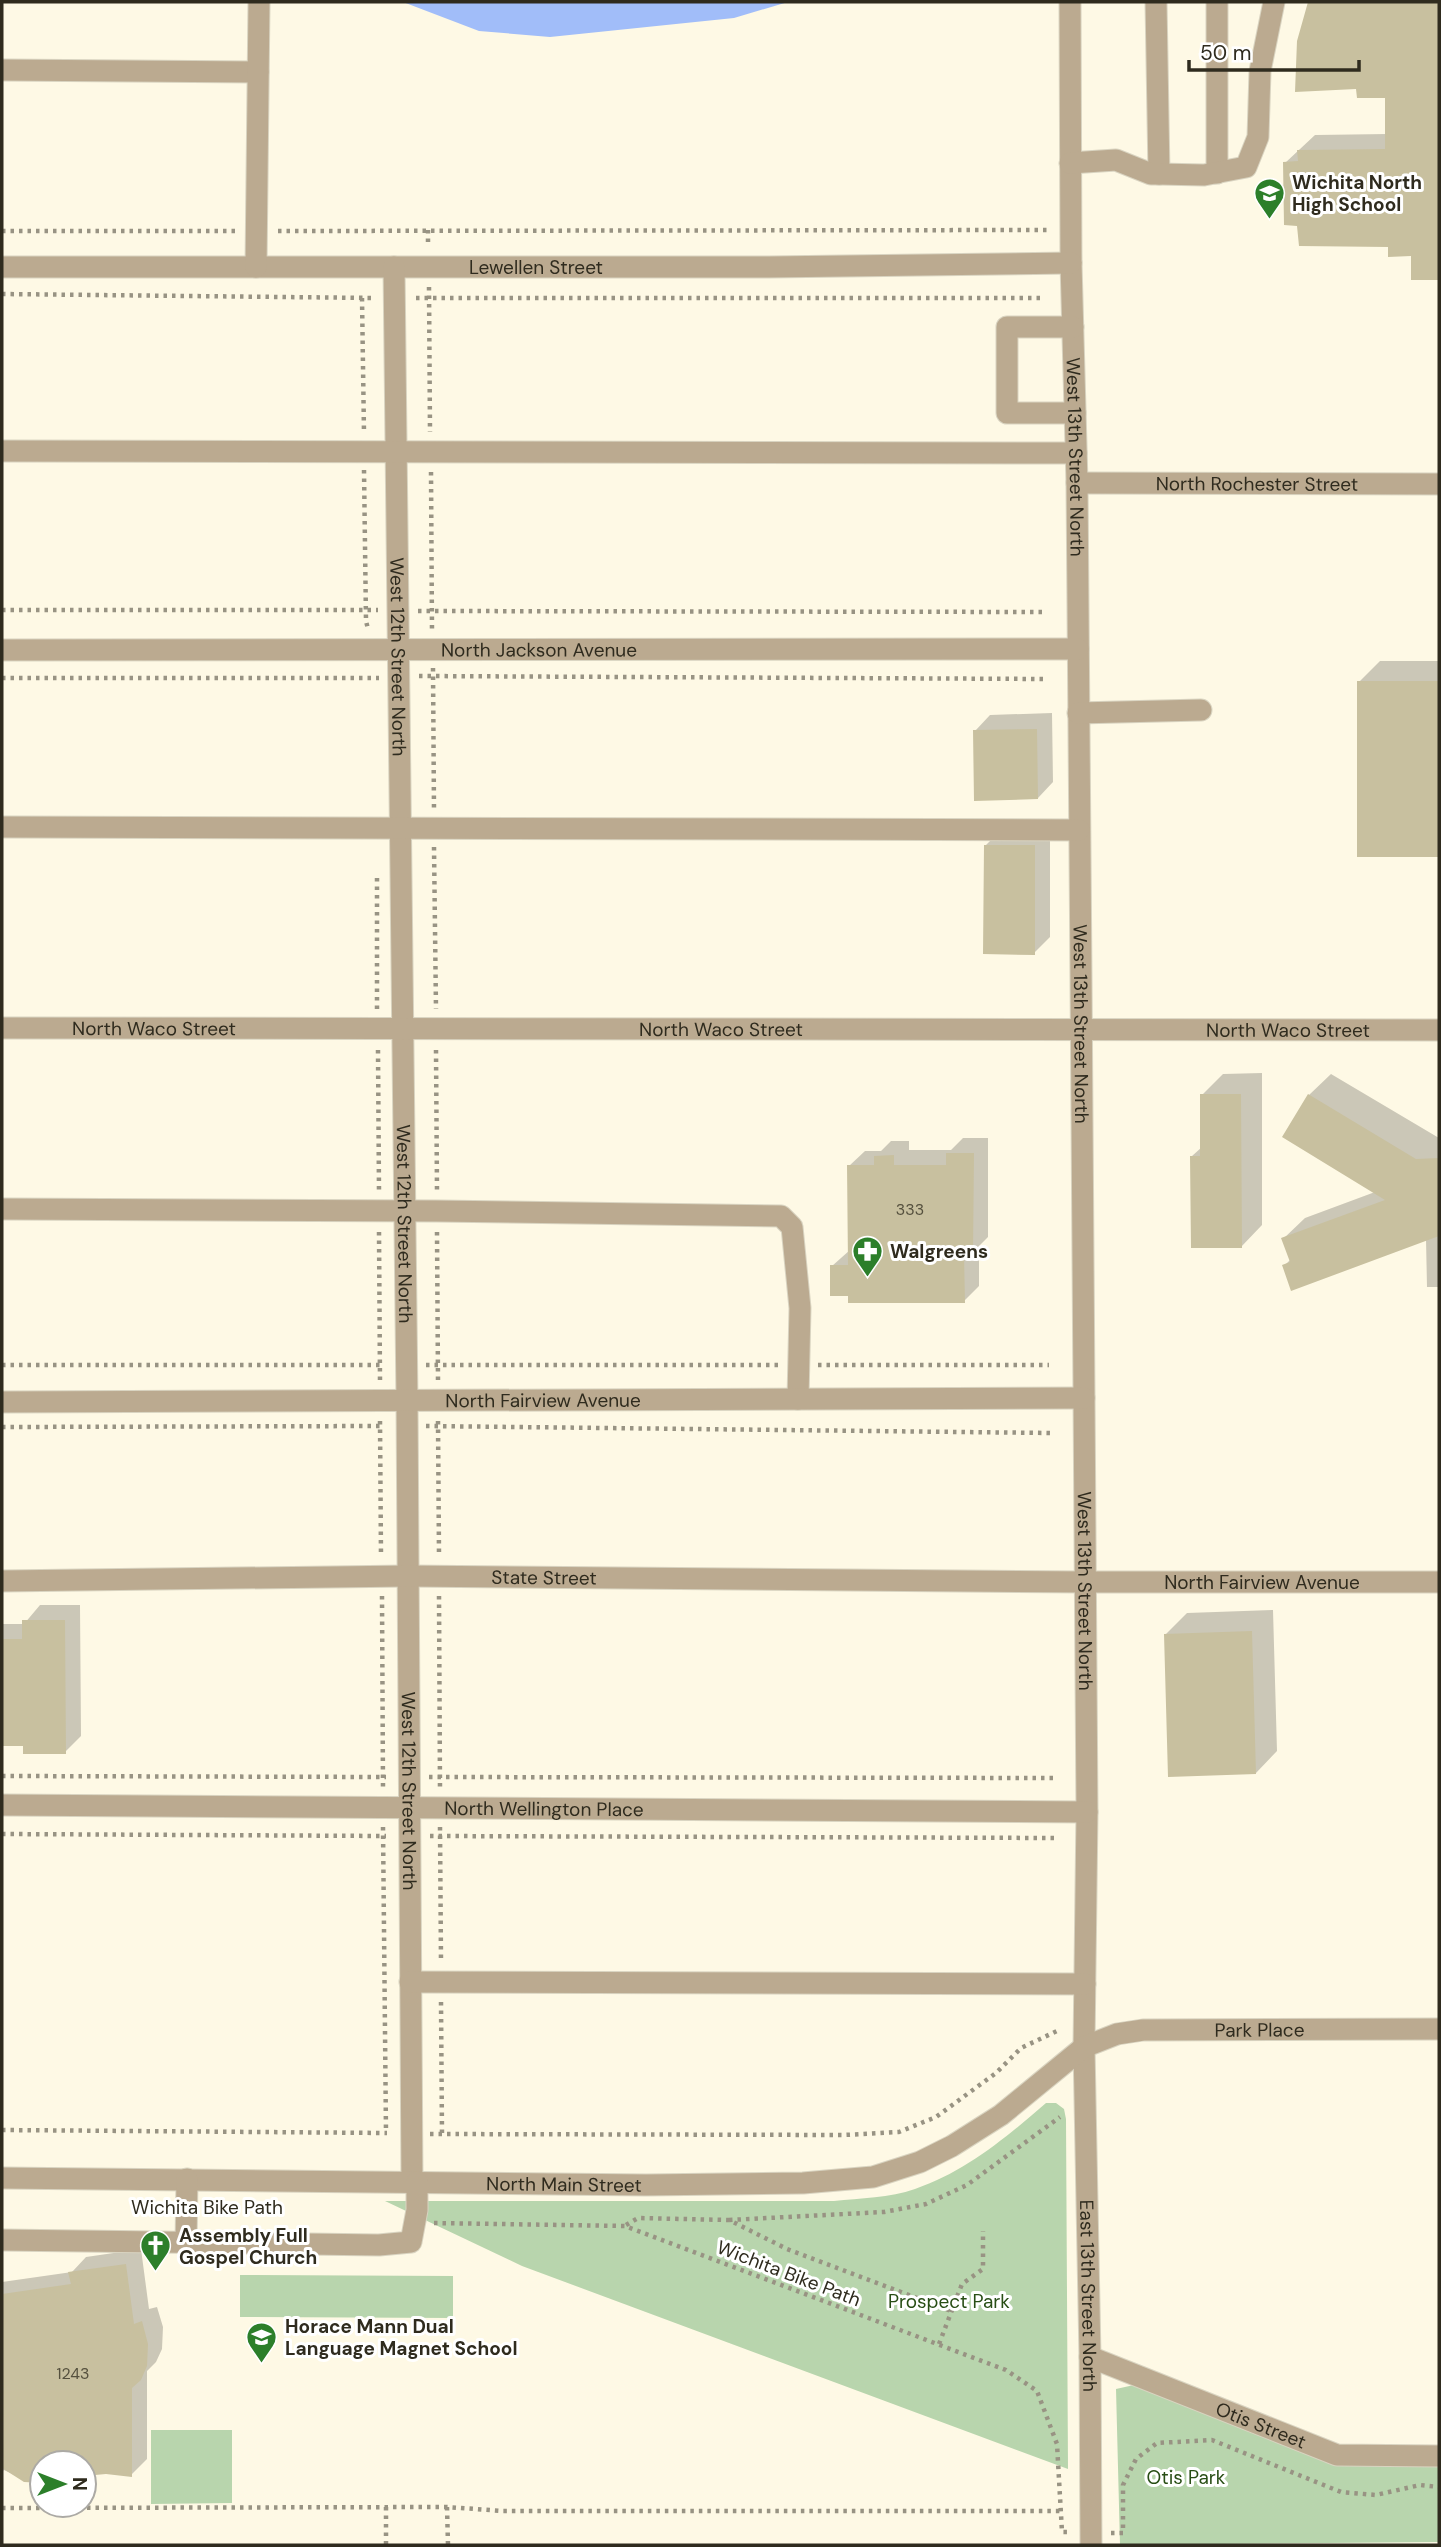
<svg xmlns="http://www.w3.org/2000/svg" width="1441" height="2547" font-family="'DM Sans',sans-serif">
  <rect width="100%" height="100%" fill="#fef9e5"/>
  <path fill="#b8d5ad" d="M1046 2103H1056L1064 2109 1066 2119 1068 2469 522 2266 385 2201H834C860 2198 890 2198 915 2189 965 2172 1007 2137 1046 2103Z
    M240 2275 453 2276V2318L240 2317Z
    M1134 2385 1339 2462 1439 2463V2542L1120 2545 1116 2389Z
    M151 2430H232V2503L151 2504Z"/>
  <path fill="#a1bdf9" d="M403 2H788L734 18 550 37 479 31Z"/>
  <path fill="#0003" d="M1309 2H1439V291L1438 278 1412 254 1389 246 1299 224 1285 163 1315 135 1387 134V96L1358 87 1299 41Z
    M1380 661H1439V855H1359V682Z
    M1052 713 1053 782 1038 798 975 731 990 715Z
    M1001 830H1050V937L1034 953 985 846Z
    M1262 1073V1225L1241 1247 1192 1156 1202 1147V1095L1223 1074Z
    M1331 1074 1439 1138V1287H1427L1426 1239 1284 1266 1291 1259 1283 1239 1305 1218 1375 1192 1284 1137 1309 1095Z
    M963 1138H988V1237L979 1246V1286L964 1301 850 1294 832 1266 850 1250 849 1166 865 1151H881L891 1141H909V1150H951Z
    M40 1605H80L81 1736 65 1752 25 1744H2V1624H24Z
    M1273 1610 1277 1751 1256 1773 1166 1634 1187 1613Z
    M141 2249 149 2309 157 2307 163 2327 162 2349 156 2362 147 2371V2459L131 2475 106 2472 84 2475V2463H42L25 2480 4 2470 2 2472V2282L72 2272 86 2257Z"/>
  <path fill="#c8c09f" d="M1308 2H1439V280H1411V256L1388 257V247L1299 246 1297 226 1284 225 1283 162 1298 161 1297 150 1385 149V98H1357L1356 89 1295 92 1297 41Z
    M1357 681H1439V857H1357Z
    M1037 729 1038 799 974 801 973 730Z
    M984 845H1035V955L983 954Z
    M1200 1094H1241L1242 1248H1191L1190 1156H1200Z
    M1308 1094 1416 1159 1439 1158V1236L1291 1291 1282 1265 1290 1262 1281 1238 1385 1200 1282 1137Z
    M946 1153H974L973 1254H964L965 1303H848V1296H830V1265H848L847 1165H874V1156L894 1155V1165H946Z
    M22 1620H65L66 1754H23V1746H2V1639H22Z
    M1252 1631 1256 1774 1168 1777 1164 1634Z
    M126 2264 134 2324 142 2321 148 2344 147 2366 141 2380 132 2388V2477L106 2474 84 2476V2463H42V2483L24 2482 2 2468V2294L71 2284 68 2272Z"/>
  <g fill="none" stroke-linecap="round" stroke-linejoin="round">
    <defs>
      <g id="minor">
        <path id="s1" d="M1070 2 1071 263 1077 483 1081 977 1087 1812 1084 2047 1090 2357 1091 2545"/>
        <path d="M1156 2 1159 174"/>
        <path d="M1217 2V173"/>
        <path d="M2 70 258 72"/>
        <path d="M1070 163 1116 160 1151 174H1159L1204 175 1246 167 1258 137 1260 71 1274 2"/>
        <path id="s2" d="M2 267H769L1071 263"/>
        <path d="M256 267 259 2"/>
        <path id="s3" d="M394 267 407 1401 412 2182"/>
        <path d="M1073 327H1007V413H1075"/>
        <path d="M2 451 1076 453"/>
        <path id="s4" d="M1077 483 1439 484"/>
        <path id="s5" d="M2 650 1078 649"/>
        <path d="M1078 713 1201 710"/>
        <path d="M2 827 1079 830"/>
        <path id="s6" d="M2 1028 1439 1030"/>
        <path d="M2 1209 437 1211 781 1216 792 1227 800 1308 798 1399"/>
        <path id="s7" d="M2 1402 1084 1398"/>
        <path id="s8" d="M2 1581 408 1576 1085 1582H1439"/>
        <path id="s9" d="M2 1805 1087 1812"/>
        <path d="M410 1982 1085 1984"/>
        <path id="s10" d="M2 2178 646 2185 803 2183 873 2177 920 2162 952 2146 1001 2115 1084 2047 1117 2034 1143 2030 1439 2029"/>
        <path d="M2 2240 379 2245 411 2242 417 2210V2182"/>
        <path d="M186 2244 187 2179"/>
        <path id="s11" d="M1090 2357 1337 2455 1439 2456"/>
      </g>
    </defs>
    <use href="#minor" stroke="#d9d4c1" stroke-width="23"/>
    <path stroke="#989383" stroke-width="4.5" stroke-dasharray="3.5 5" stroke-linecap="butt" d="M428 230V246
      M2 231H237
      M278 231 1047 230
      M429 287 430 432
      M2 294 375 298
      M362 298 364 433
      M416 298H1044
      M364 470 366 621 368 629
      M431 472 432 631
      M2 610H378
      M418 611 1047 612
      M433 668 434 810
      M419 676 1047 679
      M2 678H379
      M434 847 436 1009
      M377 878V1010
      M378 1050 379 1192
      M436 1050 437 1191
      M379 1232 380 1381
      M437 1232 438 1380
      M2 1365H382
      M426 1365H778
      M818 1365H1049
      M380 1421 381 1556
      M438 1421 439 1555
      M426 1426 1050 1433
      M2 1427 382 1426
      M382 1596 383 1787
      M439 1596 440 1790
      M2 1776 386 1777
      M429 1777 1055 1778
      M383 1827 386 2133
      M440 1827 441 1961
      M2 1834 386 1836
      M430 1836 1056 1838
      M441 2002 442 2134
      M2 2130 387 2133
      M430 2134 844 2135 899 2132 936 2117 996 2073 1021 2048 1059 2030
      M729 2220 884 2212 926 2204 967 2185 1060 2117
      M434 2223 625 2226 1006 2370 1037 2391 1057 2444 1062 2532H1071
      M626 2225 638 2218 729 2220 787 2249 951 2311
      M939 2344 962 2284 983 2269V2231
      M386 2507V2545
      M447 2507 448 2545
      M2 2508 447 2507 503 2511H1061
      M1111 2533H1123V2485L1136 2459 1157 2443 1212 2440 1341 2492 1376 2495 1420 2485 1439 2487"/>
    <use href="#minor" stroke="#bbaa90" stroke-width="21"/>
  </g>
  <defs>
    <symbol id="school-pin" viewBox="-11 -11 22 30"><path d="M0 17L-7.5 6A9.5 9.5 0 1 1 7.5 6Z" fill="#2c7f2a" stroke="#fff"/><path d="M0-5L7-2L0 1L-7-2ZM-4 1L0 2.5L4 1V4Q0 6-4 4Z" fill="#fff"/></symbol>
    <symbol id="pharmacy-pin" viewBox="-11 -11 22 30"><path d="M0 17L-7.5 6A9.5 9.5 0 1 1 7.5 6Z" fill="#2c7f2a" stroke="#fff"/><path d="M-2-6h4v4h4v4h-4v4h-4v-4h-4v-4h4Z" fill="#fff"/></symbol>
    <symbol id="church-pin" viewBox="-11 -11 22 30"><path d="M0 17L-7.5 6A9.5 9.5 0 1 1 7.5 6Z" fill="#2c7f2a" stroke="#fff"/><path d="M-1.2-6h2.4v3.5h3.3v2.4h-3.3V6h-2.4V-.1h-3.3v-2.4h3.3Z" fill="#fff"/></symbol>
  </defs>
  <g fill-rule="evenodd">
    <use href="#school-pin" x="1252" y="176" width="35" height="47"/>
    <use href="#pharmacy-pin" x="850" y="1234" width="35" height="47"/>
    <use href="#church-pin" x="138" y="2228" width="35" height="47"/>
    <use href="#school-pin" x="244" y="2320" width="35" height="47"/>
  </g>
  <g text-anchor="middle" stroke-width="6" stroke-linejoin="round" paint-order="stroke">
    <g font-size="16" fill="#55503e">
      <text x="910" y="1215">333</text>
      <text x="73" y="2379">1243</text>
    </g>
    <g font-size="19" font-weight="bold" fill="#2f2b1e" stroke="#fff" text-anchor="start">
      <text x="1292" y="189">Wichita North<tspan x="1292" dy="22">High School</tspan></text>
      <text x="890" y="1258">Walgreens</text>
      <text x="179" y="2242">Assembly Full<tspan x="179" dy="22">Gospel Church</tspan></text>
      <text x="285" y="2333">Horace Mann Dual<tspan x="285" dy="22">Language Magnet School</tspan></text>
    </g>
    <g font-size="19" fill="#2f2b1e" stroke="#fff">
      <text dy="7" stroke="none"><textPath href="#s2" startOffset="534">Lewellen Street</textPath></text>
      <text dy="7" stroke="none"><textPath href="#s1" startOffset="455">West 13th Street North</textPath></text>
      <text dy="7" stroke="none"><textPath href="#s4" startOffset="180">North Rochester Street</textPath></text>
      <text dy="7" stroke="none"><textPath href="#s5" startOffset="537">North Jackson Avenue</textPath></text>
      <text dy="7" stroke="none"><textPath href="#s3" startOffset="390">West 12th Street North</textPath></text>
      <text dy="7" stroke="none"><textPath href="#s1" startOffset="1022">West 13th Street North</textPath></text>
      <text dy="7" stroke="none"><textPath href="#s6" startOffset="152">North Waco Street</textPath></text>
      <text dy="7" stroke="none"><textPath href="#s6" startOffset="719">North Waco Street</textPath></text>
      <text dy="7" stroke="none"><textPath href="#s6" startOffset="1286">North Waco Street</textPath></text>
      <text dy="7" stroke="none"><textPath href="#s3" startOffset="957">West 12th Street North</textPath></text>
      <text dy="7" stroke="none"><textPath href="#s7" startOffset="541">North Fairview Avenue</textPath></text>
      <text dy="7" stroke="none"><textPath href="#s8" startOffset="542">State Street</textPath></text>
      <text dy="7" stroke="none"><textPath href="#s8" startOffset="1260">North Fairview Avenue</textPath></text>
      <text dy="7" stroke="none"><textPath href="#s1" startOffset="1589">West 13th Street North</textPath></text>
      <text dy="7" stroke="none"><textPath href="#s3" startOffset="1524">West 12th Street North</textPath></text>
      <text dy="7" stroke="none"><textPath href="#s9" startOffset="542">North Wellington Place</textPath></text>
      <text dy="7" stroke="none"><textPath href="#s10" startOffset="1300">Park Place</textPath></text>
      <text dy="7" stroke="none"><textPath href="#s10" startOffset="562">North Main Street</textPath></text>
      <text x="207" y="2214">Wichita Bike Path</text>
      <text transform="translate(789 2273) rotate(21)" y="7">Wichita Bike Path</text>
      <text dy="7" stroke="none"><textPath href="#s1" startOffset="2294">East 13th Street North</textPath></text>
      <text dy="7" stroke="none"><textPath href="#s11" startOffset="184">Otis Street</textPath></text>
    </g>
    <g font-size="19" fill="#284e15" stroke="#fff">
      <text x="949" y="2308">Prospect Park</text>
      <text x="1186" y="2484">Otis Park</text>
    </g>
  </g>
  <rect width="1441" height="2547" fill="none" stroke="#2f2b1e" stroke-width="7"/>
  <g transform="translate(63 2484) rotate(90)"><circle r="33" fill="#ffffff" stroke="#acaaa5" stroke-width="2"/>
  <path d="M0-5L12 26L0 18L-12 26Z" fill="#2c7f2a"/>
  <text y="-10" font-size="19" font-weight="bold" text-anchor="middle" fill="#2f2b1e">N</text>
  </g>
  <path d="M1189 60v10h170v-10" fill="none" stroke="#2f2b1e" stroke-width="3.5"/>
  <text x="1200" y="60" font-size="21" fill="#2f2b1e" stroke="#ffffff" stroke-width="5" paint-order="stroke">50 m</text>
</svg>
